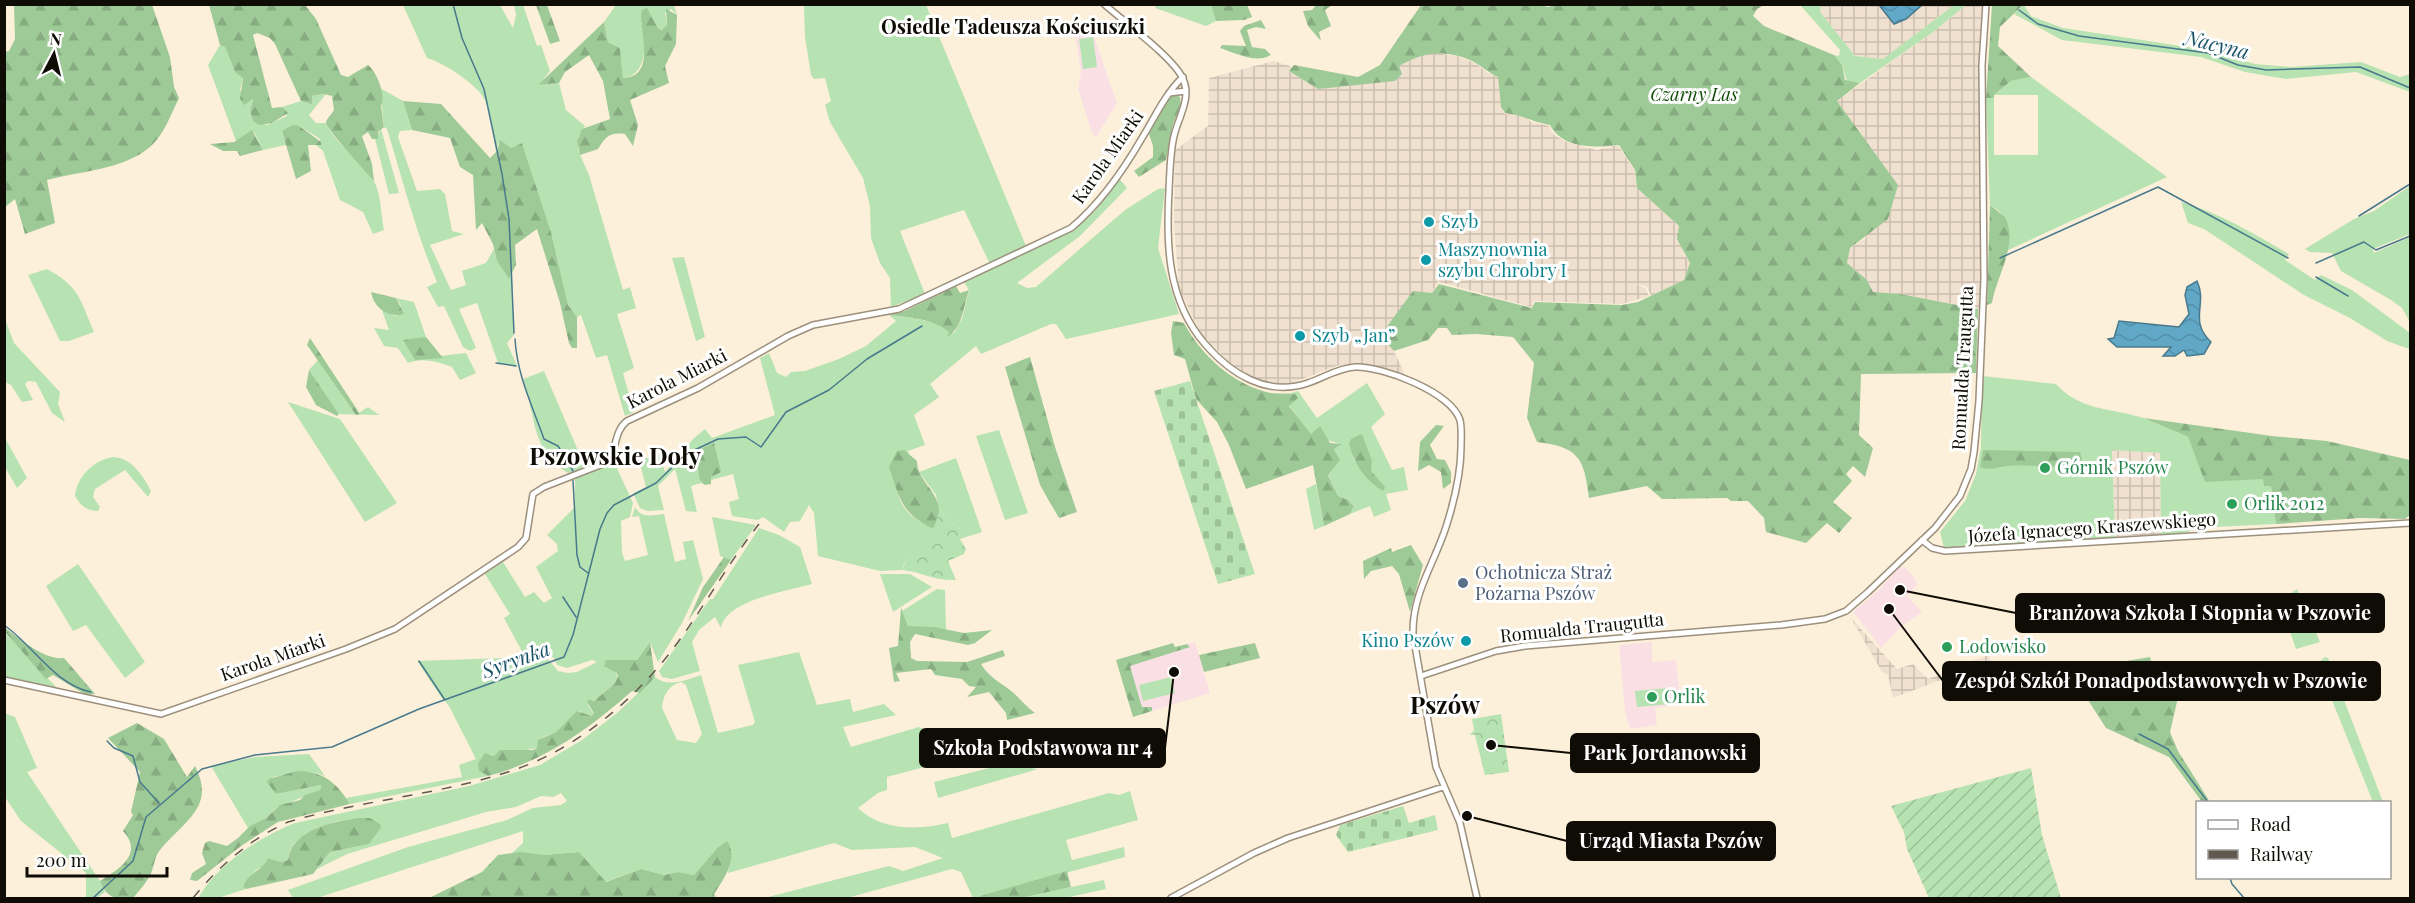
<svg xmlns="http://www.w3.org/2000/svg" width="2415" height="903" font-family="'Playfair Display',serif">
  <defs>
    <pattern id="industrial-grid" width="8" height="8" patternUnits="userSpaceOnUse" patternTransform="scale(1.5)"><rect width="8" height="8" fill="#f0e0cf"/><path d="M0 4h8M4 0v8" fill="none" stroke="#cdbfb0"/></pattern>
    <pattern id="forest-firs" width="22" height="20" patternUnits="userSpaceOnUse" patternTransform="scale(1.5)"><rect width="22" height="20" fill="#9eca97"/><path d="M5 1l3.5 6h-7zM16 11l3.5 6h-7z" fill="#87ac81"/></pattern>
    <pattern id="cemetery-stones" width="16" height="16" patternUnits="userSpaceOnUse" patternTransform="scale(1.5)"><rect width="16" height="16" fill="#b7e2b1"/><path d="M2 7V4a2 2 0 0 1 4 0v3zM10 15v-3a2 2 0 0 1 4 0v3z" fill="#9cc197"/></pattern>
    <pattern id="park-crowns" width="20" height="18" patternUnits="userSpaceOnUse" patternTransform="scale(1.5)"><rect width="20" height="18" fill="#b7e2b1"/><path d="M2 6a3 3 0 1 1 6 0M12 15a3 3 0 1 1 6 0" fill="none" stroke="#9cc197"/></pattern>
    <pattern id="garden-furrows" width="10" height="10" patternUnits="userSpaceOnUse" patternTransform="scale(1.5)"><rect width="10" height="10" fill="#b7e2b1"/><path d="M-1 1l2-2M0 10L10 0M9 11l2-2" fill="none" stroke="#9cc197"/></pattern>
    <pattern id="water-waves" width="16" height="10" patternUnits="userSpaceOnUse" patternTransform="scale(1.5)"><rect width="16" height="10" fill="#61a8c7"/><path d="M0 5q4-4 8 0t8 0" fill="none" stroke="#538fa9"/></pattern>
  </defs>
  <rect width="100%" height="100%" fill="#fdf0da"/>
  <path fill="url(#industrial-grid)" d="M1821 5H1954L1884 59 1855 56 1820 12Z
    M1966 5H1986L1982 308 1978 309 1900 294 1873 292 1867 280 1847 263 1850 248 1866 238 1861 137 1837 101 1933 32Z
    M1435 53 1457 56 1475 63 1488 73 1498 77 1501 107 1505 114 1525 116 1531 122 1549 126 1554 135 1567 142 1597 150 1618 145 1634 170 1637 188 1679 226 1684 254 1690 263 1684 280 1651 296 1647 287 1635 283 1645 288 1649 296 1622 304 1534 301 1532 307 1439 282 1444 239 1438 282 1432 293 1380 336 1394 351 1406 377 1352 364 1336 366 1290 384 1262 382 1249 376 1230 363 1201 334 1179 289 1174 224 1175 150 1208 126 1209 78 1274 61 1290 66 1289 71 1318 89 1399 66 1417 55Z
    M2112 450 2160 453 2161 535 2115 537Z
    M1851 618 1897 669 1913 664 1928 679 1988 655 1991 661 1893 698 1888 675 1882 672Z"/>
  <path fill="#fae0e4" d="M1075 33 1094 37 1117 103 1096 137 1092 133 1078 89 1081 72Z
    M1899 567H1905L1915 579 1917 585 1907 596 1922 612 1902 626 1881 648 1853 612 1880 589Z
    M1195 642 1210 693 1152 711V707H1142L1130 666 1189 647 1187 644Z
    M1652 642V662L1676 660 1681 704 1655 708 1657 725 1630 729 1625 711 1619 645Z"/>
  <path fill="#b7e2b1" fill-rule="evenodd" d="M403 5H500L513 28 516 15 514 5H523L537 46 541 45 550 71 539 85 559 83 566 110 585 126 578 137V150L589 175 623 290 630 287 636 308 617 314 634 368 623 373 634 412 625 416 607 355 596 358 581 315 577 317 568 305 551 232 522 143 511 148 498 143 496 152C493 135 492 116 485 100 477 84 444 63 427 58Z
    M616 5H674L677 15 671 9 665 13 667 25 664 30 658 28 655 23 641 22C647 40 648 76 623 78L620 48 608 42 604 22Z
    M804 5H926L1026 246 990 264 964 210 900 231 925 294 891 307 890 278 880 263 871 238 870 206 863 178 830 122 825 105 831 101 825 78 814 79 811 75 805 37Z
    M1156 5H1211L1216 21 1206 26 1155 8Z
    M1800 5H1821L1820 12 1855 56 1883 59 1954 5H1966L1933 32 1860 83 1847 81 1842 65 1834 55 1839 56 1840 50Z
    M2024 5 2031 16 2063 28 2207 50 2255 64 2291 67 2361 62 2400 77 2410 74V92L2356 72 2286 79 2245 72 2201 57 2062 40 2014 14Z
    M1093 37 1097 67 1083 69 1079 39Z
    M220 45 225 47 235 72 243 77 240 90 253 98 250 111 253 121 267 125 287 116 282 107 301 101 311 103 312 96 326 94 309 115 316 123H326C334 142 360 161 373 180 381 191 381 216 384 230L373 234 363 212 340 200 323 151 316 145H321L320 139 298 125 282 131 286 145 263 150 254 132 236 141 208 65Z
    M2031 77 2167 177 2006 251C2009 230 2010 216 1990 205L1986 98H1994V155H2038V95H1994L2011 81Z
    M380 88 403 101 412 130 400 131 398 137 417 191 440 189 445 194 452 231 464 234 430 245 451 290 466 285 462 271 486 263 494 249 497 261 509 278 512 274 514 335 507 343 517 366 498 363 477 303 459 309 476 348 470 351 463 347 444 306 438 307 427 287 437 282C416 233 403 181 387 129L384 127Z
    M381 129 399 193 389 194 375 139Z
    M1119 178 1127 188 1080 236 1017 283 1027 288 1036 287 1125 210 1158 189 1165 188 1158 248 1179 314 1066 339 1056 324H1051L981 354 976 346 930 384 939 397 914 415 925 445 908 451 915 473 898 493C902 512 916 520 933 529L924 541 908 553 902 570 880 571 818 556 814 513 809 505 800 521 790 522 784 532 763 517 758 520 732 516 729 502 739 499 733 474 711 480 710 477 700 479 705 485 701 483 691 486 697 512 686 511 675 469 658 486 664 510 647 511 640 508 633 493 646 487 639 460 660 454 665 472 693 439 705 429 712 438 775 415 760 358 769 353 777 373 786 377 791 372 805 371 839 359 866 346 896 321 889 315 914 318 942 325 954 333 962 319 969 290 964 282 1072 231 1095 211Z
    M2410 186V234L2373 249 2374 253 2410 237V322L2402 308 2391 300 2341 271 2332 253 2310 252 2305 249 2354 219 2374 211Z
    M2181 202C2220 213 2254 234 2289 254L2285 260 2315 280 2321 275 2352 290 2410 333 2409 349 2387 341 2350 318 2304 295 2204 229 2188 223Z
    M684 257 705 337 696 341 672 258Z
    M47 269C79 286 80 299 94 332L69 341H60L28 275Z
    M396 298 414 302 426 337 418 339 442 358 440 356 466 353 476 373 460 380 452 367C439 362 422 357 408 363L398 348 384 346 374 328 389 330 382 310 396 316 401 306Z
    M5 319 14 343 60 392 58 404 65 422 52 413 36 382 28 381 25 384 33 400 22 402 11 385 5 382Z
    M318 360 356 415 368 407 379 415 339 414 309 370Z
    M544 371 586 469 568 473C530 451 536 414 523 379Z
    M1982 376 2056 384C2079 410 2109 408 2140 417 2157 422 2172 431 2188 437L2205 479H2263L2271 486 2276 524 2192 528 2189 532 2161 535 2160 453 2112 450 2115 537 1944 548 1940 532 1965 501 1976 474 1981 447Z
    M1367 383 1385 414 1371 427 1392 470 1404 467 1408 490 1386 494 1391 510 1374 517 1370 506 1350 514 1354 506 1348 500 1338 496 1328 474 1340 460 1334 449 1340 444 1311 435 1289 405 1298 398 1291 393 1298 391 1317 418ZM1362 434 1371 461V471L1359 466 1353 458Z
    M288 402 340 419 397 503 365 522Z
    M999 430 1028 513 1005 520 976 436Z
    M4 436 27 478 17 488 5 467Z
    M113 457C131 457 144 477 151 491L148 497 125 470 95 489 93 497 100 507 98 511C87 511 80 505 75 496 77 476 94 460 113 457Z
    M956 458 982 532 960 539 961 530 939 510 936 495 919 472Z
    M612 464 616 466 633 503 630 517 621 521 622 553 625 561 648 555 639 516 632 517 635 507C642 519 652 515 664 514L675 562 686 559 683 542 693 540 703 579 682 623 658 662 650 642 637 660H613L618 680 594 701 589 699 588 705 594 714 592 716 578 711 556 732 541 738 537 748 494 756 490 754 482 773 488 776 350 804 346 798 462 777 459 765 476 759 449 706 441 697 417 661 505 658 524 662 545 659 549 660 558 671 568 673 577 672 597 662 592 660 567 668 557 665 553 657 539 656 526 659 504 618 510 614 485 574 503 562 525 597 534 592 544 603 552 598 536 567 558 551 557 544 547 535 575 507V478Z
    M1316 484 1324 526 1314 530 1306 489Z
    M712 517 756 525 731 560 720 556Z
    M759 528 779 535 800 547 812 584C788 591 726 600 721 628L715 617 699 630 692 642 700 671 672 679 662 677 659 671 710 599H713Z
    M78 564 145 662 125 678 86 625 73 631 46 586Z
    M880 574H910L932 587 893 612Z
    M937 589 945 590 946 630 908 626 902 611Z
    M2297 589 2320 642 2296 649 2279 601Z
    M4 632 57 688 5 680Z
    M799 652 817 705 850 699 853 712 884 704 896 715 843 727 851 747 919 727 970 747 973 754 887 777V790L878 793 858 808C881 831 919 830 948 823L952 838 1109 793 1119 795 1130 791 1138 820 1066 840 1072 860 1124 847 1125 857 980 896 981 898H973L961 872 952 869 847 898H764L889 866 903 871 943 858 915 847 852 850 834 843 728 873 731 853 727 841 718 847 694 875 678 872 664 875 641 869 605 882 579 852 544 855 511 854 523 843V831L317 898H293L288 890 408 847 507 820 533 808 561 805 567 801 561 793 553 797 541 796 516 807 486 812 347 854 317 869 330 852 369 844 381 828 370 818C343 818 291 827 288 860L281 862 268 858 265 865 256 870 243 887 246 889 218 898H198C218 864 259 837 295 823L469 786 540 765 582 740 617 713 655 677C668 688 686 680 701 675L718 733 753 725 755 722 738 665ZM681 682 686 685 702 734 696 743 677 740 662 708C663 696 668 685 681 682Z
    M2325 657 2328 658 2383 802H2373L2323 678 2318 663Z
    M1171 677 1175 693 1143 701 1139 685Z
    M1668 688 1669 704 1637 707 1635 691Z
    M4 713 15 717 37 768 27 772 100 881 105 892 97 898H86V873L21 821 5 797Z
    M309 754 325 776C308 768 291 774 273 777L276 794 321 785 320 790 276 808 266 818 248 828 211 766 255 757Z
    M1005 764 1038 769 938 798 934 782Z
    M1104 880 1106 889 1065 898H1021Z"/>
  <path fill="url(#forest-firs)" d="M14 5H152L170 57 174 87 179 98C171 114 164 135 150 147 123 170 80 171 47 180L55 223 25 234 15 199 4 208V52L9 51 15 39Z
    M209 5H305L316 19 341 75 348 77 368 65C377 72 386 95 381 106L384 127 378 132V139H372L368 132 362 136 372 164 374 181C367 173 325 128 326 122 327 118 332 114 334 110L332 96 324 94 312 96V104L301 101 275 44 270 38 257 33 253 35 272 108 282 107 288 113 272 123 259 125 253 121 250 111 253 99 244 105 240 99 243 78 235 72 225 47 220 45Z
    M536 5H547L560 41 550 44Z
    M1211 5H1247L1252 17 1244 20 1216 21Z
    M1316 5H1332L1325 10 1331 26 1319 32 1321 41 1308 26 1303 11 1312 10Z
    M1536 5 1549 7 1555 4 1764 5 1757 9 1753 16 1764 26 1834 55 1842 65 1845 80 1860 83 1837 101 1898 185 1888 219 1850 248 1847 263 1867 280 1873 292 1900 294 1978 309 1976 373 1861 374 1859 435 1873 448 1865 477 1853 466 1846 474 1852 481 1833 502 1852 518 1839 533 1827 523 1806 543 1766 532 1764 518 1748 501H1731L1727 498 1662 499 1647 486 1589 498C1584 458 1579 447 1537 442L1527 418 1534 363 1513 337 1476 334 1452 335 1447 328H1438L1428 340 1394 351 1380 336 1413 291 1432 293 1439 284 1532 308 1535 302 1622 305 1638 302 1684 280 1690 263 1677 239 1679 226 1637 188 1635 170 1619 145C1596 148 1562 149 1550 125 1533 122 1522 115 1505 113L1501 107 1498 77C1489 73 1483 67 1474 62 1449 49 1423 51 1399 66L1402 74 1395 81 1318 89 1289 71 1294 65 1358 77 1380 65 1421 5Z
    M1992 5H2023L2000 27 1998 46 2031 77 2011 81 1994 95V98H1986Z
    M647 8 658 28 662 30 667 25 666 9 677 15 676 44 665 66 669 83 630 100 638 125 633 146 625 134C610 132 606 136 598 149L580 155 577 141 582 129 610 119 603 81 589 55 565 72 559 83 538 85 604 22 608 42 620 48 623 78C659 77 637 25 642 10Z
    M1261 20 1266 29 1256 27 1247 30 1252 47 1265 49 1271 55C1255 64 1236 53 1220 48L1222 45 1246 46 1240 31 1244 26Z
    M1174 94 1180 97 1181 105 1173 124 1166 160 1139 177 1134 171 1153 157V146L1149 134 1170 96Z
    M403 101 441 104 490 158 497 151 500 140 511 148 522 143 551 232 568 305 577 317V348H572L569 343 560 303 537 229 515 245 516 265 509 279 497 261 493 244 482 223 476 230 473 175 460 167 450 138 412 130Z
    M298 125 321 142V145H308L311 171 296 179 282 131 291 126Z
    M252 130 263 150 240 156 237 151H223L210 144 234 142Z
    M1990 205 2005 217C2019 244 1996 277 1992 303L1987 305Z
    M956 286 960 293 969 290C963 307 963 328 947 337L949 332C934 319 909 317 889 315L905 311Z
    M371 292 396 298 404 314C388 318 374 308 371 292Z
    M1173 321 1184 323C1202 356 1233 385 1271 393 1279 394 1288 393 1295 394L1298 398 1289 406 1311 434 1320 426 1330 443 1341 444 1334 449 1340 460 1328 475 1338 496 1348 500 1354 506 1350 514 1324 526 1313 465 1246 489 1229 445 1217 422 1196 399 1185 359 1174 355 1171 333Z
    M426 337 443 358 415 360 403 340Z
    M310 338 360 414 356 415 307 345Z
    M1030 357 1055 447 1077 512 1059 518 1040 485 1005 367Z
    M309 370 339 414 337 416 316 405 306 387Z
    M2144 418 2272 436 2327 441 2410 460V515L2405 519 2360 518 2276 524 2271 486H2264L2263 479 2205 482 2188 437Z
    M1436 425 1444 426 1430 445 1437 459 1445 460 1451 472V483L1443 489 1441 472 1429 465 1418 471 1420 442Z
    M1362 434 1372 461 1371 471 1385 487 1383 491C1364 479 1355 465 1349 444L1351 439Z
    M714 443 721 472 711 477V484L705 485 700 480 695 452Z
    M904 450 917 461C917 486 953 497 933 529 901 513 900 499 889 467L897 451Z
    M1983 450 2080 452 2082 460C2062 472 2029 463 2007 466 1997 467 1990 471 1980 467Z
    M1411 545 1423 565 1410 612 1399 574 1392 566 1371 571 1364 579 1363 561 1391 548 1392 552Z
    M724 557 731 560 688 621 703 587Z
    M901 608 908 626 934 627 964 633 992 630 975 643 968 645 915 634 910 642 911 658 917 661 967 662 1003 650 1005 656 981 664C989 677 998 681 1010 690 1019 697 1025 706 1035 713L1007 720 1006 713 989 692 967 697 976 687 969 686 962 679 935 675 931 669 896 673 900 681 894 682 889 648 898 646Z
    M4 627C21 639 43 660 64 658L95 694 86 695 53 675 46 679 5 632Z
    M650 642 655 677 640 693 632 691C589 729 545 761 488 776L479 771 478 763 485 753 494 756 500 750H533L537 748 538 740 556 732 577 711 592 716 594 713 587 702 589 699 594 701 615 683 618 677 617 673 604 666 606 660H637Z
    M1173 643 1175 647 1187 644 1190 647 1130 666 1142 707H1152V711L1133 717 1116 660Z
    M1255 643 1260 658 1204 672 1199 655Z
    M2150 657 2155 676 2172 674 2179 693 2170 732 2178 751 2210 802H2202L2169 757 2106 728 2088 700 2089 686 2084 668Z
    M137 723 164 739 187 777 195 766C216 807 185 820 160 850 154 857 154 868 150 876 145 884 139 891 133 898 116 899 107 899 100 881 119 869 144 854 123 831L133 815 131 812 140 772 108 738Z
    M297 771C323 771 336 782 350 804L278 822 241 846 197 881 190 880 192 873 206 864 202 853 205 843 209 841 227 846 238 838 250 826 266 818 280 805 300 800 305 795 320 790 321 785 276 794 267 782 269 779Z
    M358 818H370L380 824 381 828 369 844 330 852 313 874 246 889 243 887C248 872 263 871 268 858L281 862 288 860C292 829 332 822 358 818Z
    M727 841C739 858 724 879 714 894L716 898H429L482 872 498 855 520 852 544 855 579 852 606 882 641 869 664 875 678 872 694 875 718 847Z
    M1067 871 1071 887 1021 898H981L980 896Z"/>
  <path fill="url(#cemetery-stones)" d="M1190 381 1255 574 1218 584 1154 391Z
    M1403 806 1409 823 1435 815 1438 830 1348 852 1336 835 1340 825Z"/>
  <path fill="url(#park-crowns)" d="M939 510 963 532 960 539 966 549 964 554 948 561 956 580C934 581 922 572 902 570 906 564 905 557 909 552 923 535 935 537 939 510Z
    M1501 714 1509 772 1485 775 1475 735H1470L1474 730 1472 719Z"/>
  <path fill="url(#garden-furrows)" d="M2031 768 2042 835 2061 898H1929L1907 849 1904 832 1891 806Z"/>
  <path fill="url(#water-waves)" stroke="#48798d" stroke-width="1.5" d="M1879 5H1922L1906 19 1894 24Z
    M2197 281C2208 304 2188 320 2211 342L2204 354 2187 356 2184 350 2175 356H2163L2171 347H2117L2108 339 2114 338 2119 321 2179 327 2189 314 2185 295 2187 287Z"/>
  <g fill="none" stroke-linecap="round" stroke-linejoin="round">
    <path stroke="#48798d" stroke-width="1.5" d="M453 4 462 38 484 89 502 174 509 219 514 333
      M2019 10 2038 24 2079 36 2208 53 2238 65 2266 70 2360 67 2410 88
      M2359 216 2410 184
      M2000 258 2158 187 2288 258
      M2316 263 2364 242 2376 250 2410 236
      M2316 277 2348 296
      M515 339C517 375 532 405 544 439L558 446 573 471
      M496 363 516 366
      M573 480 577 555 580 567 588 573
      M563 597 576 617
      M4 625C34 646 54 684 91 692
      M419 661 445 700
      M2139 734 2168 749 2208 802
      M107 741 114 748 133 756 140 782 159 803
      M2230 878 2232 884 2244 898
      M93 898 133 861 146 817 202 769 255 755 332 747 419 709 564 657 573 635 600 529 607 513 614 505 656 483 686 454 718 439 746 437 761 447 786 412 829 390 867 359 922 326"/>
    <defs>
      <path id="secondary" d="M1104 4C1123 21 1174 58 1183 79 1192 98 1178 118 1174 136 1170 153 1170 172 1169 190 1166 244 1167 300 1205 344 1231 374 1267 397 1308 383 1323 378 1338 368 1355 367 1382 366 1451 392 1460 420 1462 429 1461 438 1461 447 1461 474 1454 502 1446 527 1434 564 1412 594 1413 634L1436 767 1460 823 1477 898
        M1169 93 1186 91
        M1922 540 1932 548 1945 551 2410 523
        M1421 676 1496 651 1525 646 1781 625 1825 619 1846 611 1868 592 1935 528 1960 496 1971 469 1974 452 1979 401 1984 279 1982 65 1986 4
        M4 680 161 714 346 649 395 629 518 547 526 538 533 494 544 487 608 462C617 449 614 431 627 421L698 388 788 336 813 325 899 309 1071 228C1101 203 1123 171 1142 138 1155 117 1165 94 1183 77
        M1171 898 1254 853 1288 838 1443 787"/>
    </defs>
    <use href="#secondary" stroke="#9c907d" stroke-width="8"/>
    <use href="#secondary" stroke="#fff" stroke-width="5"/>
    <path stroke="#60594d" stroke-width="1.5" stroke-dasharray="10 10" stroke-linecap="butt" d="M193 898C220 865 249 840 288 822 362 800 440 795 514 770 567 752 617 714 654 672 694 627 721 572 759 524"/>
  </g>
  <g fill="#0f9aa8" stroke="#fefffe" stroke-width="2">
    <circle cx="1429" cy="222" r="6"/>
    <circle cx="1426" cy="260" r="6"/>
    <circle cx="1300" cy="336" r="6"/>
    <circle cx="1466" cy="641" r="6"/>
  </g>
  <g fill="#2e9e5b" stroke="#fefffe" stroke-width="2">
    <circle cx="2045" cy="468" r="6"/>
    <circle cx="2232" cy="504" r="6"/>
    <circle cx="1947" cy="647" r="6"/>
    <circle cx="1652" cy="697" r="6"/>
  </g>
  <circle fill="#5c6f8a" stroke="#fefffe" stroke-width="2" cx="1463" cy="583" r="6"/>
  <g text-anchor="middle" stroke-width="6" stroke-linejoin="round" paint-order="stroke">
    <g font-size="18" font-style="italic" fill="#104c06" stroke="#fefffe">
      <text x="1694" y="101">Czarny Las</text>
    </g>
    <g font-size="18" fill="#0f0b05" stroke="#fefffe">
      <text transform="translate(1108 157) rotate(-55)" y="6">Karola Miarki</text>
      <text transform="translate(1963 368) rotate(-87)" y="6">Romualda Traugutta</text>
      <text transform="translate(677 379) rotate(-27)" y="6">Karola Miarki</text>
      <text transform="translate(2092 528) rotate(-4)" y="6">Józefa Ignacego Kraszewskiego</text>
      <text transform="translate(1582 628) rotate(-6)" y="6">Romualda Traugutta</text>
      <text transform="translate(273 658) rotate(-19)" y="6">Karola Miarki</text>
    </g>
    <g font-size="18" fill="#0d838f" stroke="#fefffe" text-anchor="start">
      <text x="1441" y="228">Szyb</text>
      <text x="1438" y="256">Maszynownia<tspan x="1438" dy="21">szybu Chrobry I</tspan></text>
      <text x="1312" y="342">Szyb „Jan”</text>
      <text x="1454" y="647" text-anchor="end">Kino Pszów</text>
    </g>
    <g font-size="18" fill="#27864d" stroke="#fefffe" text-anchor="start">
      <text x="2057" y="474">Górnik Pszów</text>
      <text x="2244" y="510">Orlik 2012</text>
      <text x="1959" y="653">Lodowisko</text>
      <text x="1664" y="703">Orlik</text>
    </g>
    <g font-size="18" fill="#4e5e75" stroke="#fefffe" text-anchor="start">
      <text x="1475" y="579">Ochotnicza Straż<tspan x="1475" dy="21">Pożarna Pszów</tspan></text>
    </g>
    <g font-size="20" font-weight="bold" fill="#0f0b05" stroke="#fefffe">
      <text x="1013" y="34">Osiedle Tadeusza Kościuszki</text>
    </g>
    <g font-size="20" font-style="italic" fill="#175167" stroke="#fefffe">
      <text transform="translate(2217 45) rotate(14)" y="7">Nacyna</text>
      <text transform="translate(516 660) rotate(-20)" y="7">Syrynka</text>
    </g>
    <g font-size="24" font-weight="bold" fill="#0f0b05" stroke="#fefffe">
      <text x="615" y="465">Pszowskie Doły</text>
      <text x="1445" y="714">Pszów</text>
    </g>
  </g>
  <path fill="none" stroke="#0f0b05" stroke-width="2" d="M1900 590L2016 613M1889 609L1943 681M1174 672L1165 748M1491 745L1571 753M1467 816L1567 841"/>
  <g fill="#0f0b05" stroke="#fefffe" stroke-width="2">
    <circle cx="1900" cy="590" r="6"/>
    <circle cx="1889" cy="609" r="6"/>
    <circle cx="1174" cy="672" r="6"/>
    <circle cx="1491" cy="745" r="6"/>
    <circle cx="1467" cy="816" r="6"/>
  </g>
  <g fill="#0f0b05" stroke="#0f0b05" stroke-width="2">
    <rect x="2016" y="594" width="368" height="38" rx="6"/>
    <rect x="1943" y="662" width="437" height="38" rx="6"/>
    <rect x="920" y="729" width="245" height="38" rx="6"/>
    <rect x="1571" y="734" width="188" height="38" rx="6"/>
    <rect x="1567" y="822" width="208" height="38" rx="6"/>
  </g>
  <g font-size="20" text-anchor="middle" font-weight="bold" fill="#fff">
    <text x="2200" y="620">Branżowa Szkoła I Stopnia w Pszowie</text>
    <text x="2161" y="688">Zespół Szkół Ponadpodstawowych w Pszowie</text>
    <text x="1043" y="755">Szkoła Podstawowa nr 4</text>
    <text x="1665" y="760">Park Jordanowski</text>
    <text x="1671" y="848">Urząd Miasta Pszów</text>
  </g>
  <rect width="2415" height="903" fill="none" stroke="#0f0b05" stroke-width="12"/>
  <rect x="2196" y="801" width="195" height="78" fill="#fefffe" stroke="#9e9d9a" stroke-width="1.5"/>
  <rect x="2208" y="820" width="30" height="9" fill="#ffffff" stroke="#9e9d9a" stroke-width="1.5"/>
  <text x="2250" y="831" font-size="18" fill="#0f0b05">Road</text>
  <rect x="2208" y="850" width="30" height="9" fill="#60594d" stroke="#9e9d9a" stroke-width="1.5"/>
  <text x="2250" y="861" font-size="18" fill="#0f0b05">Railway</text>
  <g transform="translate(54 54) rotate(7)" stroke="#fefffe" stroke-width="4.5" paint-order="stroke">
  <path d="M0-4.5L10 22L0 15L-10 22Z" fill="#0f0b05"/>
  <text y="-9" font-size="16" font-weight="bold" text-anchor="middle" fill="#0f0b05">N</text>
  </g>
  <path d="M27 867v9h140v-9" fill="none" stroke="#0f0b05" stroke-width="3"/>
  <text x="36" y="867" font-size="18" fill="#0f0b05" stroke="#fefffe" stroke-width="4.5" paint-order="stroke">200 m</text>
</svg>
